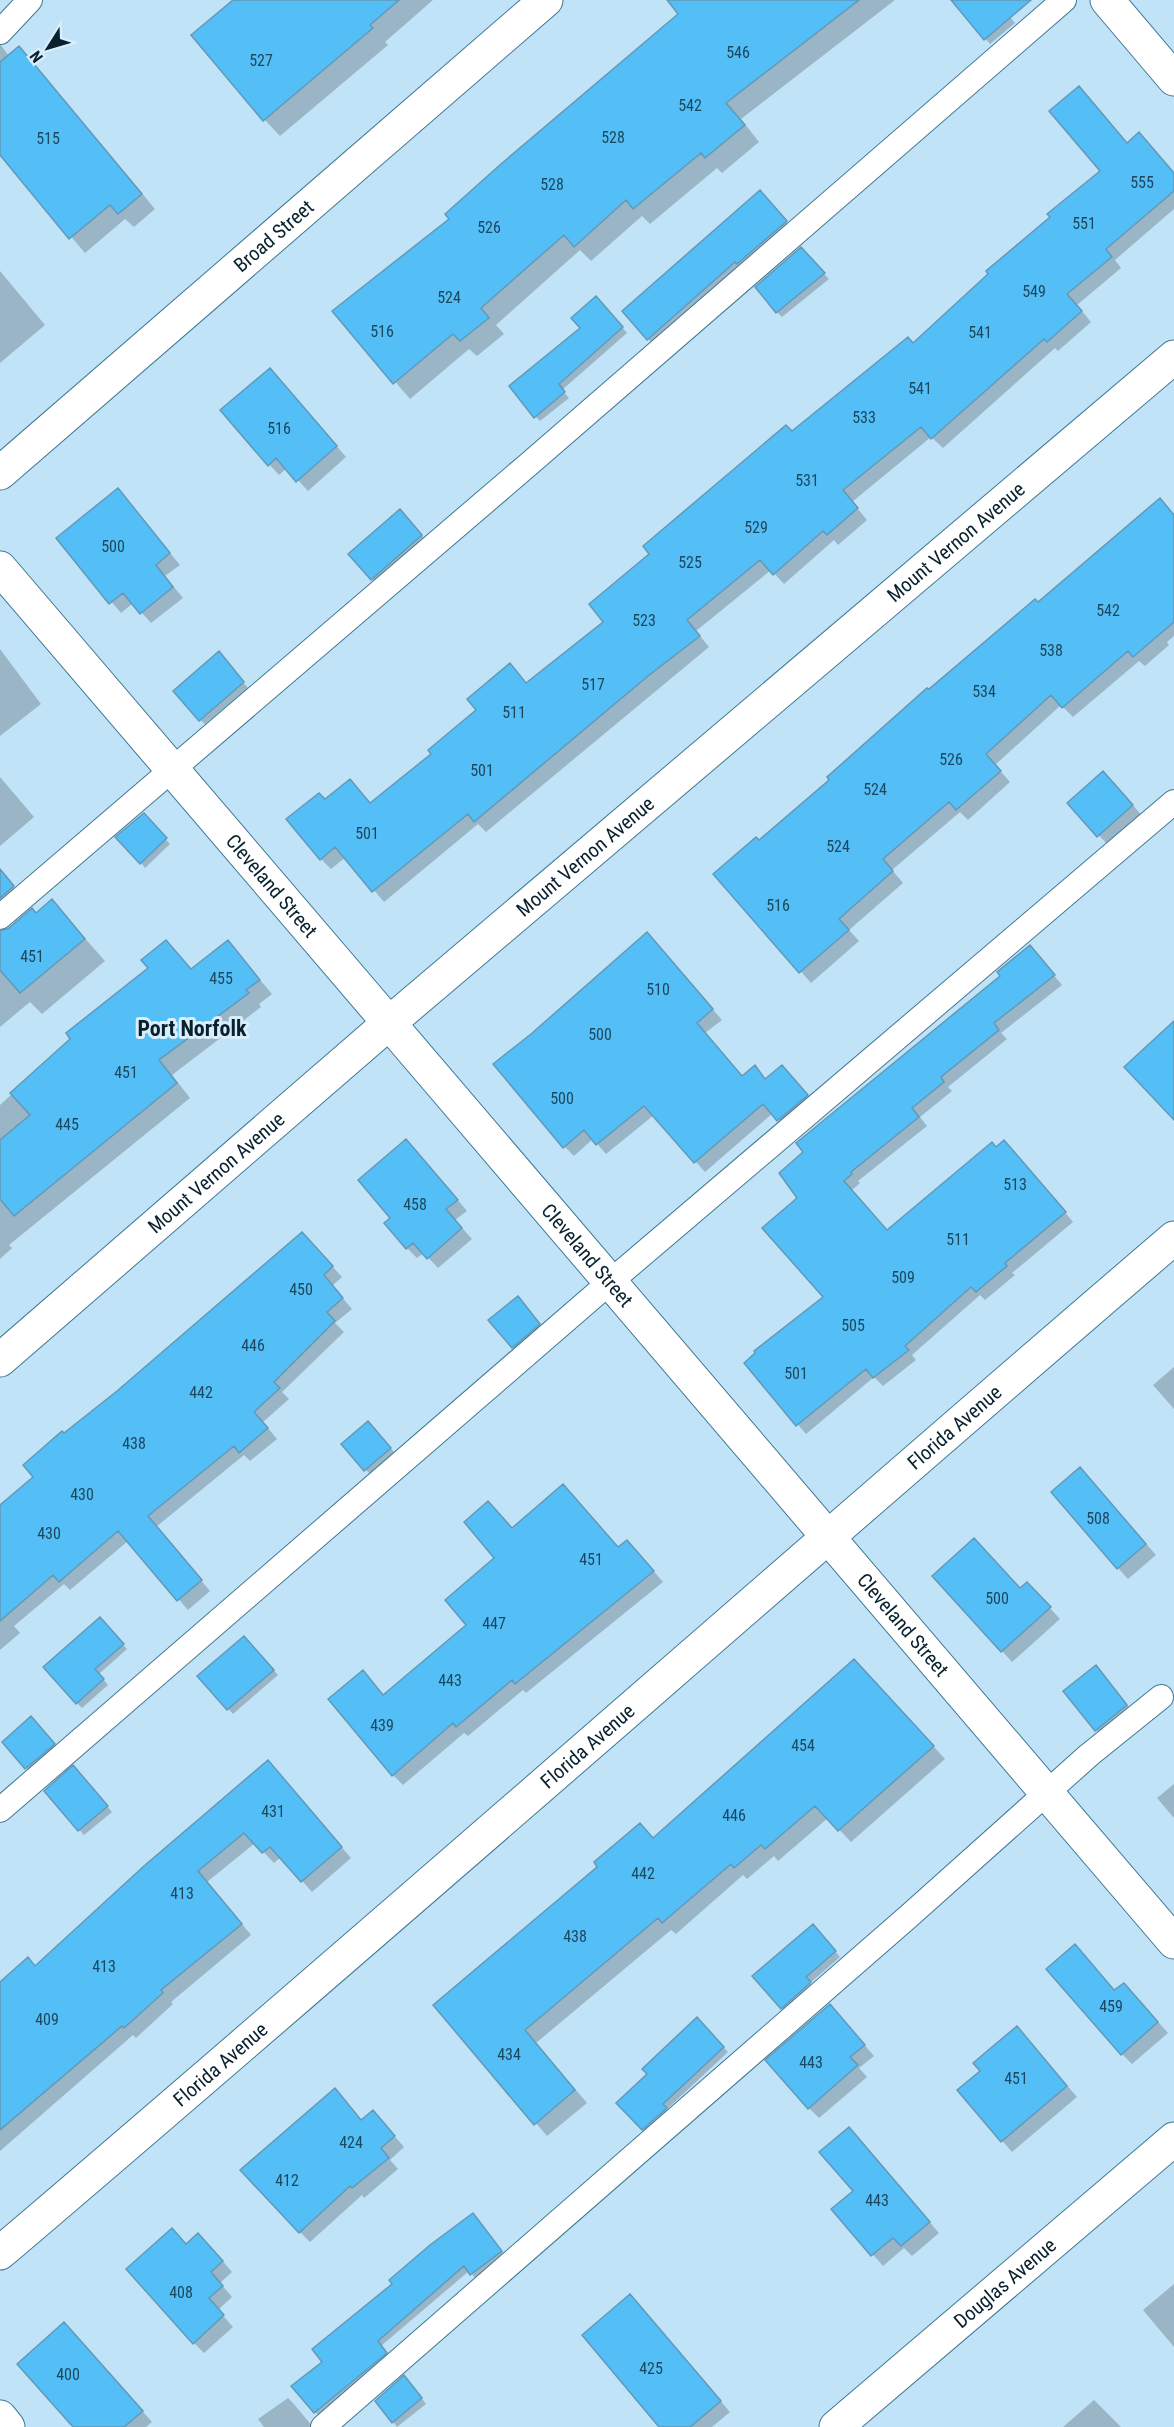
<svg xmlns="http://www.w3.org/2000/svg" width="1174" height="2427" font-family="'Roboto Condensed',sans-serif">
  <rect width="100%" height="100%" fill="#c1e3f7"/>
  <path fill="#0003" d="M237 0H433L385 42 388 45 280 136 264 119Z
    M696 0H895L741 119 759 142 722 173 717 168 650 224 642 216 591 261 580 250 496 325 504 334 477 356 469 349 410 399 335 311 451 219 447 214Z
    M953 0H996L1015 23 990 44Z
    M0 44 9 56 19 48 33 63 155 209 134 227 125 219 85 253 0 153Z
    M1128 144 1174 173V209L1115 260 1121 268 1077 305 1091 322 1058 351 1055 348 943 448 931 437 852 502 867 520 838 545 834 540 784 584 771 570 696 631 709 647 486 832 478 824 384 902 346 857 331 869 321 859 325 801 371 805 433 754 479 710 510 666 527 684 605 622 792 433 913 344Z
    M765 197 791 227 653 344 648 339Z
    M801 249 829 279 782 317 777 312Z
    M0 271 45 325 0 363Z
    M601 302 627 333 562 390 569 398 540 421 536 417 582 328Z
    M280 380 346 457 308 491 287 468 279 475 269 464Z
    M118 490 180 565 165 576 183 598 151 623 133 603 121 613 58 538Z
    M1174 515V636L1167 642 1169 645 1145 666 1139 661 1073 717 1061 705 995 765 1010 782 968 820 960 812 892 870 903 883 849 930 859 941 811 983 716 874 759 842 929 691 1038 604Z
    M405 516 426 540 377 583 372 579Z
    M0 649 41 704 0 736Z
    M223 658 248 688 205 724 200 720Z
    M0 777 34 817 0 846Z
    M1114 783 1143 817 1109 846 1069 803Z
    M143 815 170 844 145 868 141 863Z
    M0 870 18 892 0 909Z
    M52 901 105 961 42 1014 30 1002 0 1027V941L4 931 32 910 36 914Z
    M228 942 272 994 259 1004 261 1007 172 1075 190 1098 9 1245 12 1248 0 1259V1105L150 968 192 971Z
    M656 944 722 1020 705 1033 743 1077 755 1068 766 1080 791 1076 816 1105 788 1129 773 1113 705 1172 654 1115 606 1154 593 1139 574 1156 564 1146Z
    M1038 956 1062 985 1001 1033 1007 1039 948 1087 952 1091 920 1117 927 1126 858 1181 860 1183 852 1190 887 1232 996 1148 1013 1150 1073 1222 1012 1273 1015 1275 985 1300 980 1295 912 1355 916 1360 883 1386 874 1377 806 1434 746 1363 825 1297 799 1198Z
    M416 1151 467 1211 455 1220 472 1239 438 1268 424 1253 417 1258 407 1248 392 1218Z
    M311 1243 342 1277 332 1286 352 1309 335 1323 344 1332 282 1392 289 1399 263 1422 277 1439 250 1461 244 1455 156 1527 210 1591 188 1610 128 1541 70 1590 64 1584 14 1626 20 1633 0 1650V1507L35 1477 64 1435Z
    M522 1303 544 1329 518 1352 513 1347Z
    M1174 1367V1409L1153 1385Z
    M372 1428 395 1453 370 1474 365 1469Z
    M1090 1480 1156 1555 1128 1579 1118 1568Z
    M563 1486 618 1549 637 1552 663 1582 526 1693 523 1690 468 1736 464 1733 403 1785 393 1775 384 1696 468 1626 496 1558 513 1530Z
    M934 1576 1038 1595 1060 1619 1012 1662Z
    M105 1624 127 1649 99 1674 108 1685 82 1708 77 1703Z
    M249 1642 278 1675 233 1714 199 1677Z
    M1101 1672 1131 1710 1101 1735 1096 1730Z
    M867 1673 945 1759 851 1842 828 1818 778 1861 774 1856 747 1879 743 1875 676 1934 671 1930 536 2043 587 2103 547 2136 435 2006Z
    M36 1723 59 1749 31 1773 4 1742Z
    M78 1772 112 1812 84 1835 46 1791Z
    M278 1773 351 1858 312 1892 281 1857 274 1863 255 1843 207 1882 251 1935 171 2002 173 2004 136 2038 133 2035 0 2151V2026L36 1967Z
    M1174 1784V1818L1157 1798Z
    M818 1931 840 1957 810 1983 815 1988 787 2013 782 2008Z
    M1134 1995 1168 2033 1132 2064 1122 2054Z
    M840 2017 874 2056 859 2068 867 2077 819 2118 809 2108Z
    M697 2019 728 2052 666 2110 670 2114 648 2134 619 2103 649 2075Z
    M1027 2039 1077 2097 1012 2152 959 2090Z
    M335 2090 362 2121 383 2123 404 2147 390 2160 398 2169 364 2198 362 2195 310 2242 300 2232Z
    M849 2129 939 2233 912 2256 904 2248 883 2266 833 2209 855 2191Z
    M478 2220 506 2257 476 2279 469 2271 381 2346 391 2358 320 2417 315 2412 324 2362Z
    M209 2245 232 2272 220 2283 232 2297 218 2310 233 2327 204 2353 194 2343 186 2246Z
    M1174 2284V2347L1143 2310Z
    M630 2296 730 2412 712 2427H661Z
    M75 2335 152 2422 146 2427H75Z
    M409 2382 426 2404 397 2427 377 2401Z
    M288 2398 293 2403 313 2427H264L258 2419Z
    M1094 2400 1121 2427H1063Z"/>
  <path fill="#54bef6" stroke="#6299b9" stroke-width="1.5" d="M233 0H399L370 25 373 28 263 121 191 35Z
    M667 0H859L726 103 745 125 705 158 701 153 633 209 626 200 574 247 564 235 481 308 489 318 460 341 453 334 393 384 332 311 449 219 445 214 501 164 678 14Z
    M951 0H1031L984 40Z
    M19 46 142 194 118 214 110 205 69 239 0 155V62Z
    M1079 86 1127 143 1139 132 1174 173V191L1106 249 1112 257 1067 294 1082 311 1047 342 1044 339 931 439 921 427 843 490 858 508 827 535 823 531 773 575 760 560 687 620 700 636 648 676 474 822 468 814 372 892 335 847 320 860 286 819 319 793 325 799 350 779 370 803 431 754 428 750 476 710 467 699 510 663 526 683 603 622 589 604 649 554 643 546 786 425 792 431 908 337 913 343 988 274 986 271 1050 217 1047 214 1100 171 1049 111Z
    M760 190 787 221 737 264 735 262 647 340 622 311Z
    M801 247 825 273 776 313 755 287Z
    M596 296 623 327 559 384 565 392 534 418 509 386 580 328 571 318Z
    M270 368 337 446 296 482 276 458 268 466 220 410Z
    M118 488 170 553 156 565 173 587 140 614 123 593 109 604 56 538Z
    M1160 498 1174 515V622L1133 657 1128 651 1062 708 1051 695 986 754 1001 771 956 810 949 802 883 859 893 871 839 919 849 930 799 973 713 874 756 837 759 840 829 780 827 777 927 688 929 689 1035 599 1038 602Z
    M400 509 422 535 371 580 348 554Z
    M219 651 244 682 199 721 173 691Z
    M1103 771 1133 805 1097 837 1067 803Z
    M144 813 167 838 140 864 115 837Z
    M0 869 14 886 0 898Z
    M52 899 85 939 20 993 0 970V931L9 928 32 908 36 913Z
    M647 932 713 1009 697 1023 742 1076 755 1065 765 1079 782 1065 808 1095 777 1121 763 1104 694 1163 644 1106 596 1145 584 1130 563 1148 493 1064 531 1034Z
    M166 940 191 969 228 940 260 980 246 990 249 993 159 1060 177 1083 14 1216 0 1199V1140L30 1115 10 1093 70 1039 66 1033 148 968 141 960Z
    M1030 945 1055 975 994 1023 999 1030 941 1077 944 1082 912 1108 919 1117 851 1172 852 1174 844 1181 887 1230 992 1142 996 1147 1004 1140 1066 1212 1005 1263 1007 1266 976 1292 971 1287 905 1346 909 1350 873 1378 866 1369 796 1426 744 1363 755 1353 754 1351 823 1297 762 1228 797 1198 779 1173 803 1152 796 1143 1000 976 997 972Z
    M1174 1021V1120L1124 1067Z
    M406 1139 458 1200 446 1209 462 1228 427 1259 413 1243 406 1249 384 1223 390 1218 358 1180Z
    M302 1232 333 1266 324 1275 343 1298 327 1312 335 1321 274 1382 280 1388 254 1412 268 1428 239 1453 234 1446 148 1516 202 1580 177 1601 118 1531 59 1582 53 1575 0 1621V1505L33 1477 23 1465 62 1431 64 1433 117 1391Z
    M518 1296 540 1324 512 1348 488 1320Z
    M368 1421 391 1448 364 1471 341 1444Z
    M1080 1467 1146 1544 1117 1569 1051 1492Z
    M563 1484 618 1547 627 1540 654 1571 515 1684 512 1680 456 1727 453 1723 392 1776 328 1699 363 1670 383 1695 466 1625 445 1600 494 1558 464 1522 488 1501 512 1528Z
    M974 1538 1020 1588 1027 1582 1051 1607 1001 1652 932 1576Z
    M100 1617 124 1644 95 1669 104 1679 76 1704 43 1667Z
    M244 1636 274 1670 227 1710 197 1676Z
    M854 1659 934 1746 838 1831 815 1806 765 1849 761 1845 734 1868 731 1864 662 1923 658 1918 525 2030 575 2090 534 2125 433 2005 597 1867 594 1862 640 1823 653 1838Z
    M1096 1665 1127 1705 1095 1731 1063 1691Z
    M31 1716 55 1744 25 1769 2 1742Z
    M268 1760 342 1847 301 1882 270 1847 262 1853 244 1833 198 1871 242 1924 161 1990 163 1993 124 2028 122 2026 0 2130V1982L28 1957 35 1966 144 1866Z
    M73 1765 108 1806 78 1831 44 1791Z
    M813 1924 836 1951 806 1977 811 1982 781 2009 752 1976Z
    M1075 1944 1114 1990 1124 1983 1158 2022 1121 2055 1046 1969Z
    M830 2004 865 2045 850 2057 858 2065 808 2109 765 2060Z
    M697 2017 724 2047 663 2104 667 2108 642 2130 616 2103 647 2074 642 2069Z
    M1017 2026 1067 2086 1001 2142 957 2090 980 2071 973 2063Z
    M335 2088 361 2120 373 2110 395 2136 381 2148 389 2158 352 2188 350 2186 299 2233 240 2170Z
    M849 2127 930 2222 901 2246 893 2238 871 2256 831 2209 853 2191 819 2152Z
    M473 2213 502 2251 470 2275 464 2266 378 2341 387 2353 314 2413 291 2386 322 2362 312 2349 392 2284 389 2280 430 2245Z
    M172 2228 186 2244 198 2233 223 2261 211 2272 223 2286 209 2298 224 2315 193 2344 126 2269Z
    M630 2294 721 2401 690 2427H659L582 2335Z
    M64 2322 143 2411 124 2427H73L17 2364Z
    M404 2375 422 2398 392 2423 375 2401Z"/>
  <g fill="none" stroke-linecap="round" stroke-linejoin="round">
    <defs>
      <path id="lane" d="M0 32 30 0
        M0 917 529 464 1064 0
        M0 1810 610 1282 1174 802
        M323 2427 909 1916 1089 1755 1161 1697"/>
      <g id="street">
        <path d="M1107 0 1174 79"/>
        <path id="s1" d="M0 473 546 0"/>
        <path id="s2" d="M0 1360 389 1023 1174 1942"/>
        <path id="s3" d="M0 2253C394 1918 781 1575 1174 1238"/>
        <path d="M0 2417 8 2427"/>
        <path id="s4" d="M836 2427 1174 2139"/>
      </g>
      <g id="secondary">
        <path id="s5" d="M0 568 389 1023 1174 357"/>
      </g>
    </defs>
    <use href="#lane" stroke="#407796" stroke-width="26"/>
    <use href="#street" stroke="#407796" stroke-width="35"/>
    <use href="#secondary" stroke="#407796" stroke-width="35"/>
    <use href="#lane" stroke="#fff" stroke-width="24"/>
    <use href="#street" stroke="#fff" stroke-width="33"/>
    <use href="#secondary" stroke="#fff" stroke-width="33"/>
  </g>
  <g text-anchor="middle" stroke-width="6" stroke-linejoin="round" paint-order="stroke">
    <g font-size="16" fill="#1c485f">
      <text x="738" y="58">546</text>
      <text x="261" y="66">527</text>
      <text x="690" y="111">542</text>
      <text x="613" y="143">528</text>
      <text x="48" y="144">515</text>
      <text x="1142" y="188">555</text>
      <text x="552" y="190">528</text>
      <text x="1084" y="229">551</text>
      <text x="489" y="233">526</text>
      <text x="1034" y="297">549</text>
      <text x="449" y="303">524</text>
      <text x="382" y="337">516</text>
      <text x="980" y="338">541</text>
      <text x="920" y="394">541</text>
      <text x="864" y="423">533</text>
      <text x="279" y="434">516</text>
      <text x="807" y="486">531</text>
      <text x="756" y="533">529</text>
      <text x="113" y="552">500</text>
      <text x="690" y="568">525</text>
      <text x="1108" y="616">542</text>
      <text x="644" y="626">523</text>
      <text x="1051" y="656">538</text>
      <text x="593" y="690">517</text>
      <text x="984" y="697">534</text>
      <text x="514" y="718">511</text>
      <text x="951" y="765">526</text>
      <text x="482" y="776">501</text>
      <text x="875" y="795">524</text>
      <text x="367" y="839">501</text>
      <text x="838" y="852">524</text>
      <text x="778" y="911">516</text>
      <text x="32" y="962">451</text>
      <text x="221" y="984">455</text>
      <text x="658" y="995">510</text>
      <text x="600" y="1040">500</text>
      <text x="126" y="1078">451</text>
      <text x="562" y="1104">500</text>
      <text x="67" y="1130">445</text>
      <text x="1015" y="1190">513</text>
      <text x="415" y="1210">458</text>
      <text x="958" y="1245">511</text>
      <text x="903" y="1283">509</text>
      <text x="301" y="1295">450</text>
      <text x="853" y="1331">505</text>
      <text x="253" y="1351">446</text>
      <text x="796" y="1379">501</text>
      <text x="201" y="1398">442</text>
      <text x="134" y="1449">438</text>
      <text x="82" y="1500">430</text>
      <text x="1098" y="1524">508</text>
      <text x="49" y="1539">430</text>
      <text x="591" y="1565">451</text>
      <text x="997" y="1604">500</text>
      <text x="494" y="1629">447</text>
      <text x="450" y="1686">443</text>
      <text x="382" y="1731">439</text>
      <text x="803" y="1751">454</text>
      <text x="273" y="1817">431</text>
      <text x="734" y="1821">446</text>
      <text x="643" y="1879">442</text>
      <text x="182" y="1899">413</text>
      <text x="575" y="1942">438</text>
      <text x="104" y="1972">413</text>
      <text x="1111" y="2012">459</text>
      <text x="47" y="2025">409</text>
      <text x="509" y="2060">434</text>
      <text x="811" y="2068">443</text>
      <text x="1016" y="2084">451</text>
      <text x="351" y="2148">424</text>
      <text x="287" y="2186">412</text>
      <text x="877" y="2206">443</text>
      <text x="181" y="2298">408</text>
      <text x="651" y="2374">425</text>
      <text x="68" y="2380">400</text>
    </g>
    <g font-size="20" fill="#09202d" stroke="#d8eefc">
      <text dy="7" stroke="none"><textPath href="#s1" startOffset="362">Broad Street</textPath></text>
      <text dy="7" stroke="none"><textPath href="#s5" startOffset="1342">Mount Vernon Avenue</textPath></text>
      <text dy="7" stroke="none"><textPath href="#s5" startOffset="856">Mount Vernon Avenue</textPath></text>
      <text dy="7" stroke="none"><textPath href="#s5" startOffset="418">Cleveland Street</textPath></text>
      <text dy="7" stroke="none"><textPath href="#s2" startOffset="286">Mount Vernon Avenue</textPath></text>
      <text dy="7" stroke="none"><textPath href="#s2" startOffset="820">Cleveland Street</textPath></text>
      <text dy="7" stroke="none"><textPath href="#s3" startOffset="1262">Florida Avenue</textPath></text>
      <text dy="7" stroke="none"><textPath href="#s2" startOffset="1306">Cleveland Street</textPath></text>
      <text dy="7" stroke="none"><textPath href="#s3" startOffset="776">Florida Avenue</textPath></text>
      <text dy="7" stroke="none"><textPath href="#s3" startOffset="290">Florida Avenue</textPath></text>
      <text dy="7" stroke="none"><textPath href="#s4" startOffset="222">Douglas Avenue</textPath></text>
    </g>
    <g font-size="22" font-weight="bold" fill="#09202d" stroke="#d8eefc">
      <text x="192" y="1036">Port Norfolk</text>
    </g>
  </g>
  <g transform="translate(48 48) rotate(233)" stroke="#d8eefc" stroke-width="4.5" paint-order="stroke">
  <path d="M0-4.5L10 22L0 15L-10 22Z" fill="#09202d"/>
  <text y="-9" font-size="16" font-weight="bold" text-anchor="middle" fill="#09202d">N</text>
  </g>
</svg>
